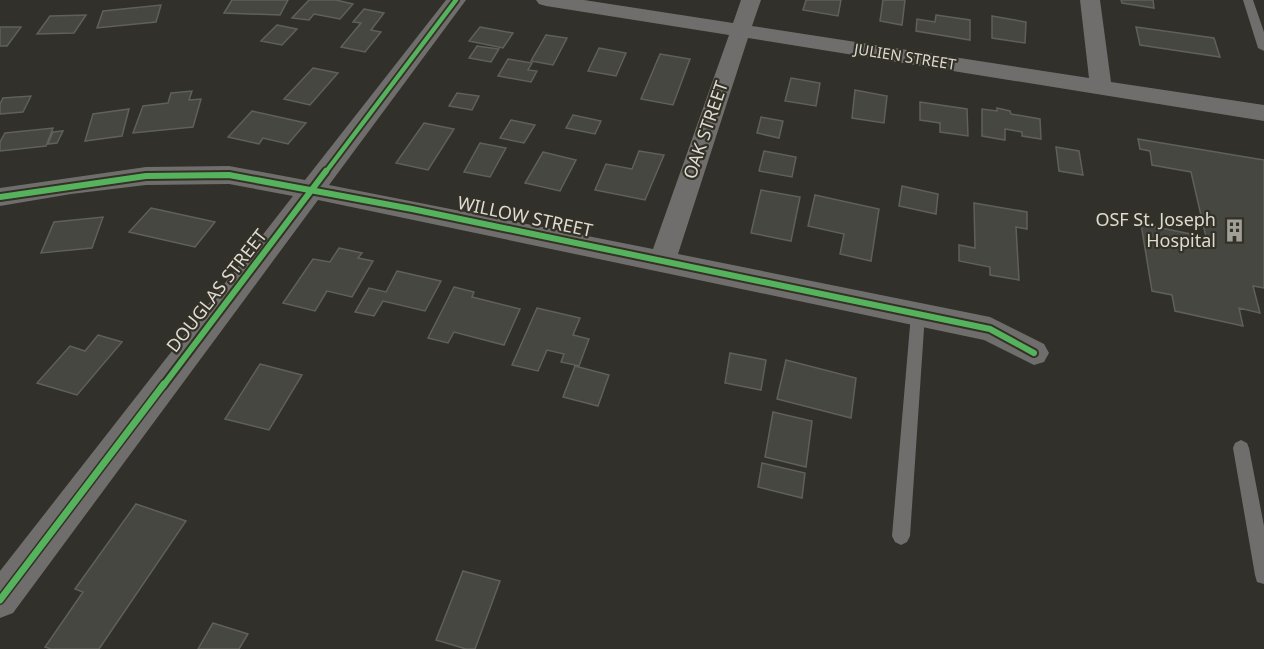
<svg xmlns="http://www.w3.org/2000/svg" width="1264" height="649" font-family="'Noto Sans',sans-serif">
  <rect width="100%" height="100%" fill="#31302a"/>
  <path fill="#474742" stroke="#60605b" stroke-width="1.5" d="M232 0H288L280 15 224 13Z
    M309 0H336L353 4 340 19 314 14 309 20 292 18Z
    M806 0H841L838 16 803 10Z
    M883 0H905L902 25 880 21Z
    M1121 0H1153L1154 8 1122 3Z
    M161 5 156 22 97 28 103 11Z
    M364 9 384 13 371 30 381 32 365 52 341 47 361 23 353 22Z
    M86 15 74 33 37 34 50 16Z
    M936 15 970 20V40L916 31 917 19 935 22Z
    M992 16 1026 22 1025 43 992 38Z
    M277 25 297 29 282 45 261 41Z
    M0 27H21L7 46H0Z
    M480 27 513 33 503 48 469 41Z
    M1136 27 1214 38 1220 57 1140 45Z
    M546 35 567 38 553 65 531 61Z
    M477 46 499 49 491 62 469 58Z
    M599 48 626 53 616 76 588 71Z
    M660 54 690 59 673 105 641 99Z
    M508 59 532 63 528 70 537 71 531 82 498 76Z
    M313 68 338 73 310 105 284 99Z
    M791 78 820 83 816 106 785 101Z
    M855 90 887 96 884 123 852 118Z
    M192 91 189 100 201 99 193 127 133 133 143 106 168 103 171 93Z
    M457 93 479 96 472 110 449 106Z
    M31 96 23 112 0 114V104L3 98Z
    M920 102 967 109 968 136 940 132V123L920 120Z
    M997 108 1010 111 1011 114 1040 119 1041 139 1022 136V132L1005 129V140L982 136V109L997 111Z
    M129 109 122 136 85 141 93 114Z
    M252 111 306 123 288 144 263 138 259 144 228 137Z
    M573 115 601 121 595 134 566 128Z
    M761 117 783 121 779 138 757 133Z
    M511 120 535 125 524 143 500 138Z
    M424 123 454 129 428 170 396 163Z
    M53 128 46 146 0 151V142L5 133Z
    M63 131 57 143 48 144 53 132Z
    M1138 139 1264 160V288L1253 286 1260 313 1239 308 1243 326 1175 311 1172 295 1152 291 1141 224 1206 237 1191 172 1152 165 1150 151 1140 149Z
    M480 143 506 148 490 177 464 172Z
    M1056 147 1079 151 1083 175 1059 171Z
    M639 151 664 155 645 200 595 190 606 164 632 169Z
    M764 151 796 157 792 177 759 171Z
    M543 152 576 160 560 191 525 183Z
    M902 186 938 194 936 214 899 206Z
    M761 190 800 197 791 241 751 233Z
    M815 195 879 209 871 261 840 254 844 234 808 226Z
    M974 203 1027 212V229L1016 227 1019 280 990 275V267L959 261V245L975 248Z
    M151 208 215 222 195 247 129 232Z
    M103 217 92 248 41 253 54 222Z
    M339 248 362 253 358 258 373 261 352 297 327 291 315 311 283 303 313 259 330 262Z
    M397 271 441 281 425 311 383 301 374 316 355 312 369 288 386 292Z
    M454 287 474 292 472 297 520 309 504 345 454 332 448 343 428 338Z
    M537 308 580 318 573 335 589 339 579 366 561 362 564 354 547 350 538 371 512 365Z
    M98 335 122 342 77 395 37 383 70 346 85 351Z
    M730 353 766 360 761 390 725 383Z
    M786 360 856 378 851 418 777 399Z
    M260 364 302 375 269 430 225 419Z
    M575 366 609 375 598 406 563 397Z
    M773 412 812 421 806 467 765 457Z
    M762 463 805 473 802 498 758 487Z
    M136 504 186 521 99 649H51L45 647 83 592 75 589Z
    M463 571 500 581 475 649H466L436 640Z
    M213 623 248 634 239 649H198Z"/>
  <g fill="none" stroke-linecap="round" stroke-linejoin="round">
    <path fill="#6f6e6c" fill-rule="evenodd" d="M1243 0H1253L1264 32V51L1258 48Z
      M918 308 923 310 925 314 910 536 907 542 901 545 895 542 892 536 911 314 913 310Z
      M1241 440 1247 443 1249 448 1264 526V584L1257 582 1255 575 1233 448 1235 443Z"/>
    <path fill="#6f6e6c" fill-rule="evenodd" d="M446 0H466L329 185 653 249 729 35 546 6 539 4 536 0H584L733 23 741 0H761L752 26 1089 78 1080 0H1100L1111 82 1264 105V121L748 38 678 254 990 317 1044 344 1049 353 1044 362 1034 365 984 340 318 200 13 613 0 618V571L293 196 229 184 146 185 71 194 0 206V188L146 167 229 166 305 180Z"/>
    <defs>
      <path id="cycleway-far2" d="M325 173 456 0"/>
      <path id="cycleway-far1" d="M0 197 146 176 229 175 412 209 990 329 1034 353
        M163 386 326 171"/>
      <path id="cycleway" d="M0 600 164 384"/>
    </defs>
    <use href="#cycleway-far2" stroke="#343127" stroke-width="8"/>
    <use href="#cycleway-far1" stroke="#343127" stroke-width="10"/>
    <use href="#cycleway" stroke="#343127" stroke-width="10"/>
    <use href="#cycleway-far2" stroke="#56b35d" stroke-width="4.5"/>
    <use href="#cycleway-far1" stroke="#56b35d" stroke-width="6"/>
    <use href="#cycleway" stroke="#56b35d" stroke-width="7"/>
  </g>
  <defs>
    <symbol id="building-bare" viewBox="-9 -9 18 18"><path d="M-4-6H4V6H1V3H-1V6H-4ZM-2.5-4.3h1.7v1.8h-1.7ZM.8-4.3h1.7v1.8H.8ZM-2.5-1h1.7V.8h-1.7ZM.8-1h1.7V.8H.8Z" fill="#a19f98" stroke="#343127" stroke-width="2.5" paint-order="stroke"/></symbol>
  </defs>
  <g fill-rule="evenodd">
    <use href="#building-bare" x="1218" y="214" width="33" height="33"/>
  </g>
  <g text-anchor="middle" stroke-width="4.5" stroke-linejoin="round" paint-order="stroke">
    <g font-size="15" fill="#dddbd4" stroke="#343127">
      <text transform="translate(905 57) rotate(9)" y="5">JULIEN STREET</text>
    </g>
    <g font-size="18" fill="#dddbd4" stroke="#343127">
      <text transform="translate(706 130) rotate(-71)" y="6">OAK STREET</text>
      <text transform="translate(525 217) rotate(12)" y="6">WILLOW STREET</text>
      <text transform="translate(217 291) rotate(-52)" y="6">DOUGLAS STREET</text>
    </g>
    <g font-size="18" fill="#dddbd4" stroke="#343127" text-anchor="end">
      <text x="1216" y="226">OSF St. Joseph<tspan x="1216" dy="21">Hospital</tspan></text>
    </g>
  </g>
</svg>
